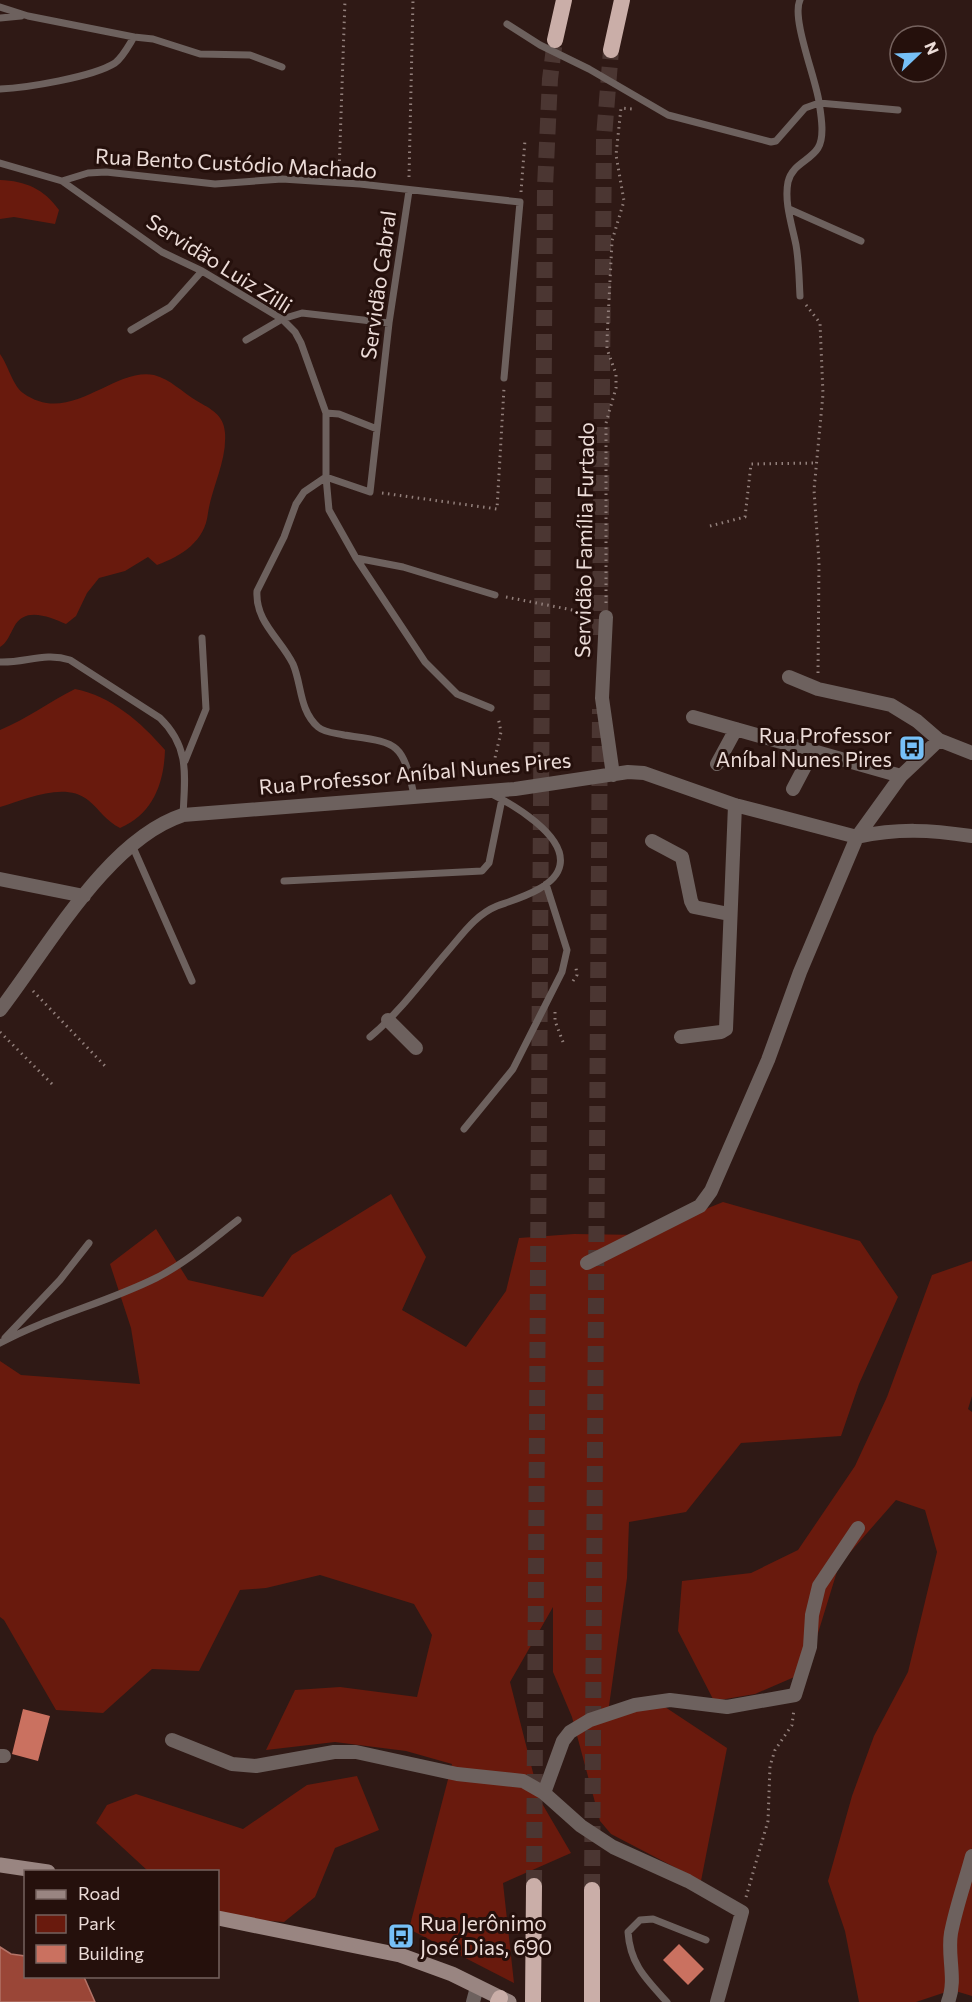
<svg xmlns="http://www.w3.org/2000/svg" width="972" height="2002" font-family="Commissioner,sans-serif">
  <rect width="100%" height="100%" fill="#2f1915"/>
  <path fill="#691a0d" d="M0 180C26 181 44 189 59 210L55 224 14 217 0 219Z
    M0 354C8 365 13 386 23 393 70 427 113 367 154 375 170 379 182 392 197 401 211 409 224 415 225 433 227 461 212 486 208 513 205 541 182 556 157 565L148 557 125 571 99 578 87 593 76 616 66 624C49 617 25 606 14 627 10 634 7 643 0 647Z
    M75 689C111 696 141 722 165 750 164 783 153 814 120 828 106 821 100 810 88 800 64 781 25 800 0 807V730C27 719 49 702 75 689Z
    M391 1194 426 1257 402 1310 466 1347 506 1291 519 1238 574 1234 642 1235 723 1202 860 1241 898 1297 859 1384 841 1436 741 1443 686 1512 629 1522 627 1578 609 1706 662 1705 727 1748 701 1881 611 1834 600 1821 572 1717 553 1672V1607L510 1682 540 1800 571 1853 503 1883 514 1983 409 1929 452 1764 406 1751 335 1742 266 1750 295 1690 340 1687 417 1697 432 1635 414 1604 320 1575 266 1588 240 1590 199 1671 152 1669 103 1713 56 1710 4 1620 0 1617V1361L21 1375 140 1384 131 1328 110 1264 156 1229 188 1280 263 1297 292 1255Z
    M972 1261V1396L968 1409 972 1412V1848L965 1876 972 1877V1996L952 1990 916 2002H859L845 1931 828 1881 852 1796 874 1736 908 1672 937 1552 925 1510 896 1500 839 1565 806 1672 755 1694 714 1701 678 1631 682 1581 751 1573 798 1550 855 1466 887 1397 932 1275Z
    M357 1776 379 1830 335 1848 315 1897 284 1922 243 1919 218 1911V1872L148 1871 96 1823 107 1805 136 1794 243 1829 307 1785Z"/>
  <path fill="#9a4637" stroke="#b37367" stroke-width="1.5" d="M0 1947 11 1954 25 1956 26 1976 84 1977 95 2002H0Z"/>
  <path fill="#ca7160" d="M23 1709 50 1716 38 1761 12 1754Z
    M679 1944 704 1969 688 1985 663 1960Z"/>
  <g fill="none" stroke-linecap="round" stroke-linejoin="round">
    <path stroke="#4b3632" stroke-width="16" stroke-dasharray="16 8" stroke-linecap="butt" d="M600 635 604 137 611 50
      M534 1886 545 187 550 79 555 40
      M592 1890 600 709"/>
    <path stroke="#93807c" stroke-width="3" stroke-dasharray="1.5 4.5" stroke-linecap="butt" d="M339 173 345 0
      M409 177 413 0
      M521 192 525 140
      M806 305 820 323 823 394 814 490 819 562 818 674
      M382 493 497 509 504 388
      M710 526 745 517 751 464 816 463
      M506 597 593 614
      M606 603V423L616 388V374L607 349V340L612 241 624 201 616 155 621 108 632 109
      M491 775 501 732 498 717
      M573 981 577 975 576 968
      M33 991 105 1066
      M555 1012V1021L563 1042
      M0 1032 53 1085
      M746 1897 768 1821 770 1766 775 1750 792 1725 794 1709"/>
    <path stroke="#6d615e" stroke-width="7" d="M800 0C791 18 816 79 819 102 821 115 825 137 818 148 810 161 792 164 788 182 784 202 792 225 796 245 799 262 799 279 800 296
      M0 7 28 16 134 37C129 45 123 57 115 63 93 77 26 88 0 89
      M0 18 21 16
      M507 24 540 45 589 69 668 115 771 142 776 141 805 108 819 103 898 110
      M134 37 153 39 200 54 250 55 282 67
      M0 163 62 181 162 252 202 271 282 319 295 332 301 343 326 413V477L304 492 296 504 284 537 257 591C255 622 281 639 293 664 302 685 299 710 318 727 325 733 336 733 344 735 397 743 402 740 414 795
      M62 181 88 173 106 172 215 184 282 179 360 184 520 202 504 378
      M409 191 389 323 370 492 326 477 329 510 356 558 425 662 457 694 491 708
      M789 209 861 241
      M131 330 170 307 202 271
      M246 340 282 319 302 313 389 323
      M326 413 339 414 377 429
      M356 558 403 567 495 595
      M0 662C25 663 45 652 70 660L160 718C190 747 185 776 183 815
      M185 761 206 709 202 638
      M132 845 192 981
      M284 881 482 871 489 863 502 799
      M370 1037C399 1013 422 981 447 952 462 935 475 915 497 906 516 899 556 888 560 865 566 835 512 804 490 793
      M464 1129 513 1069 562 972 567 950 546 884
      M5 1338 60 1280 89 1243
      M0 1343C50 1316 106 1303 156 1278 186 1263 212 1240 238 1220
      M667 2002C646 1979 630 1964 628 1932L640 1920 653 1919 706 1940"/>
    <path stroke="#6d615e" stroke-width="14" d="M606 617 602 698 613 775
      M789 677 818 689 891 705 917 721 939 740
      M693 717 901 776
      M717 764 736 729
      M793 789 813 751
      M652 841 682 857 691 901 694 907 729 914
      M0 879 84 896
      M0 1010C48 948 107 840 183 815L515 789 628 772 644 773 735 805 857 837 901 776 939 740 972 753
      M388 1020 416 1048
      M681 1037 721 1032 726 1029 735 805
      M587 1263 700 1206 711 1191 768 1060 800 972 857 837C899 828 930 830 972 836
      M172 1740 232 1764 256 1766 334 1752H356L457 1774 523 1781 544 1793 581 1826 613 1847 688 1881 742 1912 717 2002
      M0 1756H4
      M544 1793 563 1741 570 1732 590 1720 635 1705 670 1700 727 1707 795 1695 810 1647 812 1615 819 1586 858 1528
      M473 2002 477 1987
      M948 2002C957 1980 947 1956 951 1933 956 1907 965 1882 972 1856"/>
    <path stroke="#998581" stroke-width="15" d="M0 1865 48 1872
      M218 1918 400 1955 452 1974 509 2002"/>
    <path stroke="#caaea8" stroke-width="16" d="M555 40 564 0
      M611 50 622 0
      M498 2002 500 1998
      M533 2002 534 1886
      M592 2002V1890"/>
  </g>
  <defs>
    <symbol id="bus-square" viewBox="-11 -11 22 22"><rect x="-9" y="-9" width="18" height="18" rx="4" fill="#76c0f7" stroke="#25100c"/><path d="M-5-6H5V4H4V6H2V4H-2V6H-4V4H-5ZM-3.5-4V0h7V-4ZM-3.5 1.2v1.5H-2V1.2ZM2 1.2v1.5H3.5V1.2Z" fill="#111"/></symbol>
  </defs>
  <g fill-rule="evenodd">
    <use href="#bus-square" x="897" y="733" width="30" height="30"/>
    <use href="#bus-square" x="386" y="1921" width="30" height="30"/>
  </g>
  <g text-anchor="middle" stroke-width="6" stroke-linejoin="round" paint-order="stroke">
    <g font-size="21" fill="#ecdcd8" stroke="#25100c">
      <text transform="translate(236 164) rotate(3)" y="7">Rua Bento Custódio Machado</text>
      <text transform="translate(219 264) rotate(32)" y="7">Servidão Luiz Zilli</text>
      <text transform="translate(379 285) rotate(-82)" y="7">Servidão Cabral</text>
      <text transform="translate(585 540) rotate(-89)" y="7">Servidão Família Furtado</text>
      <text transform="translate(415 774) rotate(-5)" y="7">Rua Professor Aníbal Nunes Pires</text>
    </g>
    <g font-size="21" fill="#ecdcd8" stroke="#25100c" text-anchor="end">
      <text x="892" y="743">Rua Professor<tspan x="892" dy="24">Aníbal Nunes Pires</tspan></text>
      <text x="420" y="1931" text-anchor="start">Rua Jerônimo<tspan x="420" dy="24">José Dias, 690</tspan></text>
    </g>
  </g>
  <rect x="24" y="1870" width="195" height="108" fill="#25100c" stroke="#75625e" stroke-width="1.5"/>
  <rect x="36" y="1890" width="30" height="9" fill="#998581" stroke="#75625e" stroke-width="1.5"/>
  <text x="78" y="1900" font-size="18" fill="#ecdcd8">Road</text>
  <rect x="36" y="1915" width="30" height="18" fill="#691a0d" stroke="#75625e" stroke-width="1.5"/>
  <text x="78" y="1930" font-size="18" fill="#ecdcd8">Park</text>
  <rect x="36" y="1945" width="30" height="18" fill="#ca7160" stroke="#75625e" stroke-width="1.5"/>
  <text x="78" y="1960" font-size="18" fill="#ecdcd8">Building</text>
  <g transform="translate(918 54) rotate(67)"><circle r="28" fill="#25100c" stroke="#75625e" stroke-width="1.5"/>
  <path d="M0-4.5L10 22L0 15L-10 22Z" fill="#76c0f7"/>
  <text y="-9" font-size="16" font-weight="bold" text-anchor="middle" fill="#ecdcd8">N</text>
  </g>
</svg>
